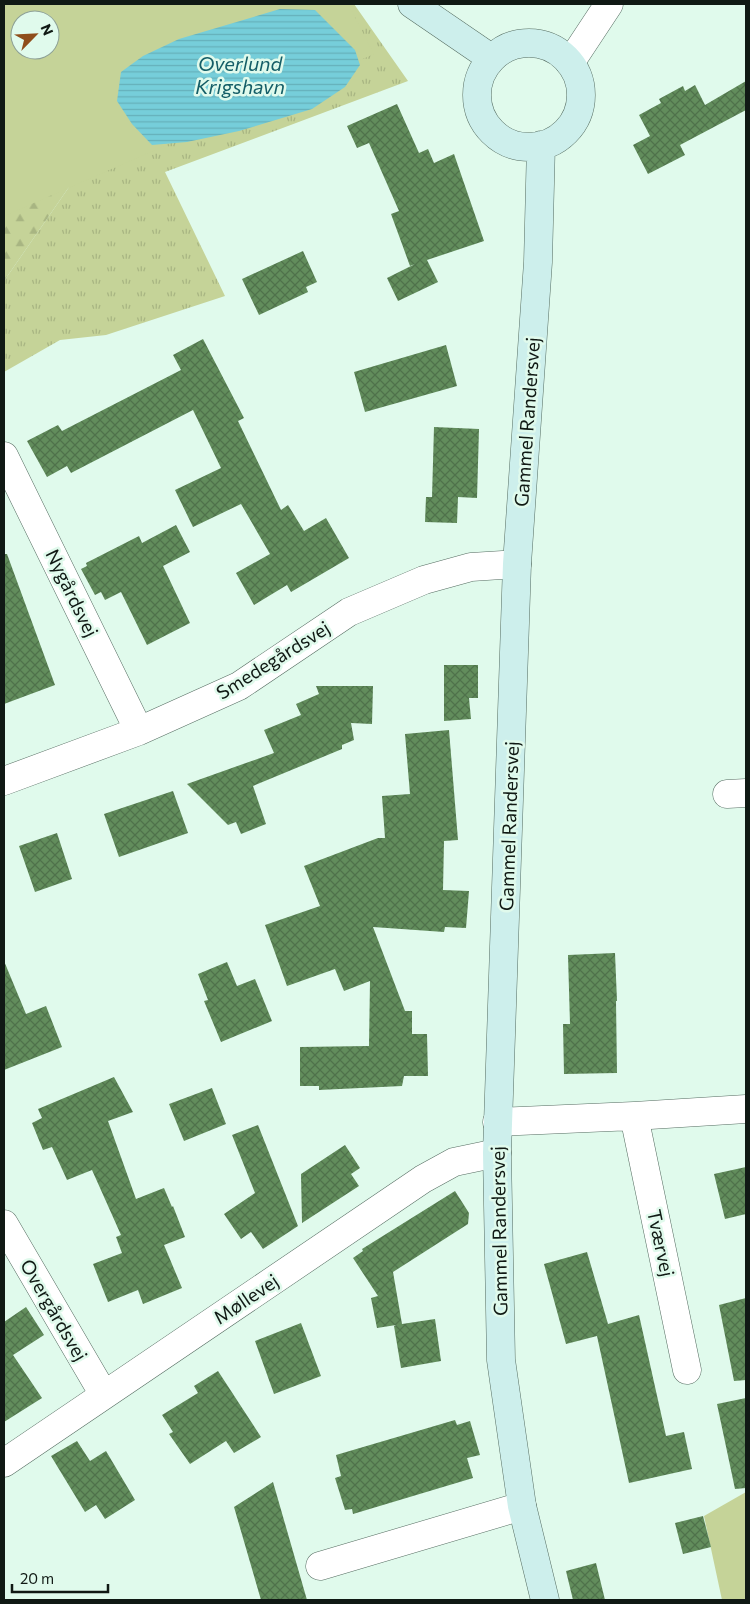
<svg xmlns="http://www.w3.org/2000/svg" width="750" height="1604" font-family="Commissioner,sans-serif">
  <defs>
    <pattern id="grass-tufts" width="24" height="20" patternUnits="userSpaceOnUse" patternTransform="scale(1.25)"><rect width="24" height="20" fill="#c5d398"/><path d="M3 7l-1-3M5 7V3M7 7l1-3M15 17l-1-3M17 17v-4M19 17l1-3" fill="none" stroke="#a8b582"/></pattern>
    <pattern id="forest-firs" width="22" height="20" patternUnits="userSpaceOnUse" patternTransform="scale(1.25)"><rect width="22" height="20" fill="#c5d398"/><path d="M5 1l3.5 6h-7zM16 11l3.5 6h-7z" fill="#a8b582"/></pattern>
    <pattern id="water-rules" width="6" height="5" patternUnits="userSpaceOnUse" patternTransform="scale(1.25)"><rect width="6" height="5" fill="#76ceda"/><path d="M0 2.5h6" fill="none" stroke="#65b0ba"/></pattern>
    <pattern id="building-cross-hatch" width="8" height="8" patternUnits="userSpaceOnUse" patternTransform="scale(1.25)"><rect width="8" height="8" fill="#628d5c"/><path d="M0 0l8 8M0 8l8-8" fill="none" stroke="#4f724b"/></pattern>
  </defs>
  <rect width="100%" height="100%" fill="#e0faec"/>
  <path fill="url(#grass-tufts)" d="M55 4H354L408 81 165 172 225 296 106 335 60 340 4 372V281L69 187 61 15Z"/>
  <path fill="url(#forest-firs)" fill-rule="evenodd" d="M4 4H55L69 187 4 281ZM20 20H50V50H20Z"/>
  <path fill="#c5d398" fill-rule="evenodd" d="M4 4H348L374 54 4 216ZM20 20H50V50H20Z
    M746 1492V1600H722L704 1516Z"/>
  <path fill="url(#water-rules)" d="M280 9 315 10 355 50 360 65 345 87 312 109 239 131 187 142 152 145 132 124 117 101 121 72 143 56 179 39Z"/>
  <path fill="url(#building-cross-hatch)" d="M746 81V110L680 145 685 155 648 174 633 145 650 136 639 115 661 103 659 99 683 86 685 91 695 85 705 105Z
    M397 104 419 153 428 149 434 163 454 154 484 241 427 260 438 282 398 301 387 278 415 264 410 266 391 214 399 211 369 143 357 148 347 126Z
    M303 251 317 282 306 287 308 292 259 315 242 279Z
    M203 339 244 418 238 421 281 510 288 505 304 531 326 518 349 558 291 592 287 585 254 605 236 573 270 554 241 504 193 527 175 490 221 468 193 410 71 473 67 466 47 477 27 441 58 425 62 431 181 370 173 355Z
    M446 345 457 386 365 412 354 372Z
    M434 427 479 429 477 498 458 497 457 523 425 522 426 497H432Z
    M176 525 190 552 163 566 190 623 147 645 121 592 105 600 101 592 95 595 81 569 87 566 86 563 139 536 142 543Z
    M4 554H7L55 685 4 704Z
    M444 665H478V698H469L471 719 444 721Z
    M316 686H373L372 724 351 723 354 740 342 745V749L253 786 266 824 241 834 236 822 228 825 187 784 274 753 264 730 301 715 296 704 319 694Z
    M449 730 458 840 444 841 443 890 469 891 466 928 445 927 444 932 373 927 405 1011H412V1034H427L428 1076H404L402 1086 319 1090V1086H300V1047L369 1046 370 981 344 991 335 969 287 986 265 925 320 906 304 866 378 838H385L382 796 410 794 405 734Z
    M173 791 188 833 119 857 104 814Z
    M57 833 72 879 35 892 19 846Z
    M615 953 617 1001H616L617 1073 564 1074 563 1024H570L568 955Z
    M4 961 26 1014 46 1006 62 1047 4 1070Z
    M227 962 237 986 255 979 272 1021 221 1042 204 1001 208 1000 198 974Z
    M114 1077 133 1112 108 1121 136 1199 164 1188 172 1207 173 1206 185 1237 164 1245 182 1288 143 1304 138 1290 108 1302 93 1264 122 1253 116 1237 121 1235 92 1170 67 1180 52 1147 43 1150 32 1123 42 1118 38 1109Z
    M212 1088 226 1124 184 1141 169 1104Z
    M258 1125 298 1226 263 1249 251 1232 241 1239 224 1214 255 1193 232 1135Z
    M345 1145 360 1168 351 1174 359 1186 302 1223 301 1174Z
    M746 1167V1214L725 1219 714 1174Z
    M455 1191 469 1213 468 1224 393 1272 402 1324 435 1319 441 1361 401 1368 394 1326 396 1325 377 1328 371 1298 378 1296 353 1258 363 1251 362 1249Z
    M587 1252 608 1324 639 1315 666 1436 684 1432 692 1469 629 1483 597 1336 566 1344 544 1264Z
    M746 1298V1380L734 1381 719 1305Z
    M26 1307 44 1335 13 1355 42 1398 4 1422V1322Z
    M301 1323 321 1376 274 1394 255 1341Z
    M218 1371 261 1437 234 1453 226 1441 190 1464 169 1434 173 1432 162 1415 198 1393 194 1386Z
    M746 1398V1488L735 1489 717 1404Z
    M455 1420 457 1425 470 1421 480 1455 467 1458 473 1478 353 1514 352 1509 345 1510 335 1478 341 1476 336 1455Z
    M77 1441 90 1461 106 1451 135 1500 105 1519 96 1505 85 1512 51 1456Z
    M273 1482 307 1600H261L234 1507Z
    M703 1516 711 1547 683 1554 675 1523Z
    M596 1563 605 1600H573L566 1571Z"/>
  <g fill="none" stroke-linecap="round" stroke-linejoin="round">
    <defs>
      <path id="street" d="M570 63 609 4
        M4 456 139 731
        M4 781 139 731 239 686 349 612 424 580 471 567 517 564
        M727 794 746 793
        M634 1116 687 1370
        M497 1122 634 1116 746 1109
        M4 1224 104 1395
        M4 1463 423 1179 454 1162 497 1153
        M320 1566 522 1506"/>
      <path id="secondary" d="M412 4 491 58
        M477 95a52 52 0 1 1 104 0a52 52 0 1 1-104 0Z
        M541 145 538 262 517 564 497 1153 501 1360 522 1506 545 1600"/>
    </defs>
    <use href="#street" stroke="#566d62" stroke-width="29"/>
    <use href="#secondary" stroke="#566d62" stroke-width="29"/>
    <use href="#street" stroke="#fff" stroke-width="28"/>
    <use href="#secondary" stroke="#cdefec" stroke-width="28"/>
  </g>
  <g text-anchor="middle" stroke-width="5" stroke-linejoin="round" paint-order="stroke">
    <g font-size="19" fill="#101914" stroke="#e0faec">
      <text transform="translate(527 422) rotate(-86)" y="7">Gammel Randersvej</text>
      <text transform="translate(72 593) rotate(64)" y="7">Nygårdsvej</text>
      <text transform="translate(273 660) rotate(-32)" y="7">Smedegårdsvej</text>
      <text transform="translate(509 826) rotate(-88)" y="7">Gammel Randersvej</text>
      <text transform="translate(499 1231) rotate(-91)" y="7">Gammel Randersvej</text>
      <text transform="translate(661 1243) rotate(78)" y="7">Tværvej</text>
      <text transform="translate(246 1299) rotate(-34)" y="7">Møllevej</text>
      <text transform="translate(54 1310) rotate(60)" y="7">Overgårdsvej</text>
    </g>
    <g font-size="20" font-style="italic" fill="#145e67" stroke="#e0faec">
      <text x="240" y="71">Overlund<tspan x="240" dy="23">Krigshavn</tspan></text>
    </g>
  </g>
  <rect width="750" height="1604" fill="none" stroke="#101914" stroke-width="10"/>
  <g transform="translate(35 35) rotate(66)"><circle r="24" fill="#e0faec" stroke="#8da096"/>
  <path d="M0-4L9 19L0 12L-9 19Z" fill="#8f4d1b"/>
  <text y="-8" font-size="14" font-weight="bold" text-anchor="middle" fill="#101914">N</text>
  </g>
  <path d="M12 1584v8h96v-8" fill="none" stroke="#101914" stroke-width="2.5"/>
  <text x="20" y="1584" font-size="15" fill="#101914" stroke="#e0faec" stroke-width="4" paint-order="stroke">20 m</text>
</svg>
